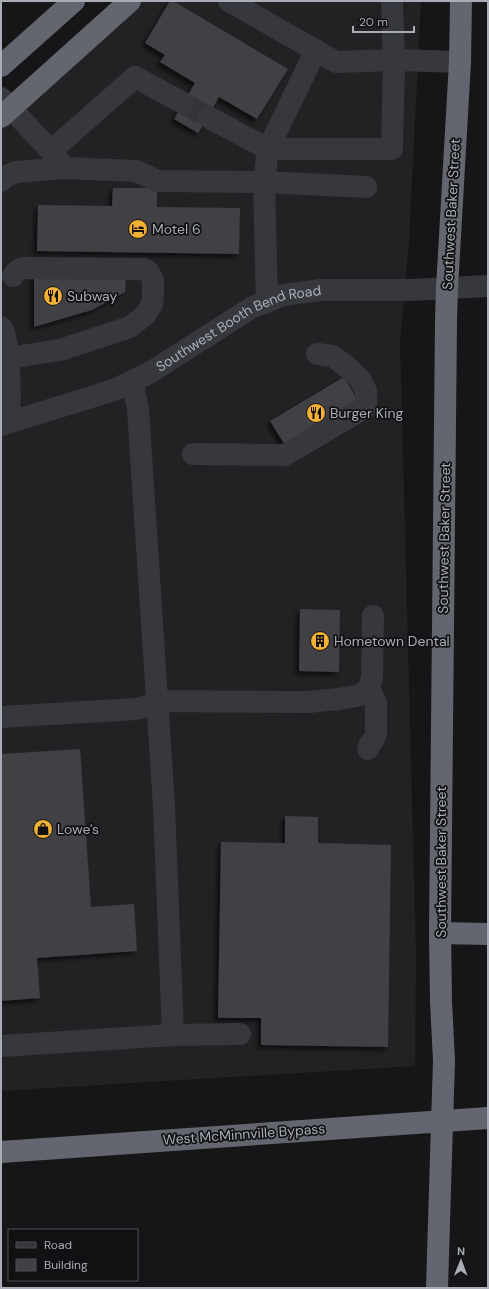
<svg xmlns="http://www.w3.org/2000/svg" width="489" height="1289" font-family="'DM Sans',sans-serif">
  <defs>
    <filter id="shadow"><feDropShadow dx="-3.5" dy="3.5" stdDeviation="2" flood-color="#0009"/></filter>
  </defs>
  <rect width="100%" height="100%" fill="#161618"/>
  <path fill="#222225" d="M135 1H421L409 242 400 340 416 955 415 1066 1 1091V122Z"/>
  <path fill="#404145" filter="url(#shadow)" d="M170 1H173L288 69 257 119 219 97 198 133 174 119 195 83 160 62 165 55 145 43Z
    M113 188H157V207L240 208 239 254 37 251 38 205 112 206Z
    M34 275 126 277 125 292 92 310 34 327Z
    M344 377 361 406 288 450 270 421Z
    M300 609 340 610 339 672 299 671Z
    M80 749 91 907 134 904 137 951 37 958 40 998 1 1001V754Z
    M285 816 318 817V843L391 845 388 1047 261 1045V1018H218L221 842 285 843Z"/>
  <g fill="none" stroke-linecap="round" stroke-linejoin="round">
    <path stroke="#333438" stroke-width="22" stroke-dasharray="22 11" stroke-linecap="butt" d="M183 103 208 117"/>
    <g stroke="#37383d" stroke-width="22">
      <path d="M392 1 394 60 460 62"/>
      <path d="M1 98 51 151 60 162"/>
      <path d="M208 117 268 149H392L394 60 336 62 229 1"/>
      <path d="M51 151 135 77 183 103"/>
      <path d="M1 181 4 177 16 172 64 168 136 171 158 181 264 182 366 187"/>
      <path d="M267 302 264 182 268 149 316 50"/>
      <path d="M1 327C12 343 9 400 10 422"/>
      <path d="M8 358 60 350 130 327 145 315 152 304 153 295V280L148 271 143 269 24 268C18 269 15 271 13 276"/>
      <path id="s1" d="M1 425 114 390 151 372 251 308 283 295 321 290H410L488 286"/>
      <path d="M193 454 285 455 366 407V391L360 379 347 367 333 356 317 354"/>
      <path d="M1 717 136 709 147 706 157 701 308 702 339 699 361 695 369 688 372 678 373 616"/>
      <path d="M368 749 370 744 374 739 376 734V703L369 688"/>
      <path d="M173 1035 240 1034"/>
      <path d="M1 1046 173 1035 164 806 138 409 132 381"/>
    </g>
    <path stroke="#63666e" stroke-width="22" d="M1 66 74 1
      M1 117 130 1
      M440 933 488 934
      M444 1061 441 1001 440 933 446 320 447 288 460 62 461 1
      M1 1152 488 1118
      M437 1288 442 1123"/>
    <path stroke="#63666e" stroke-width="22" d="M442 1123 444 1061"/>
  </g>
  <defs>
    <symbol id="hotel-disc" viewBox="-11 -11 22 22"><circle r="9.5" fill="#f2b134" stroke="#111113"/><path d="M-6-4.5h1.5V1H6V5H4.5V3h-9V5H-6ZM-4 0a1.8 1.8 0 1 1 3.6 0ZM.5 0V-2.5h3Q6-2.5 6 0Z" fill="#111"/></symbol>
    <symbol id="restaurant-disc" viewBox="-11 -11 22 22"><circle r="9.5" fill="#f2b134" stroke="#111113"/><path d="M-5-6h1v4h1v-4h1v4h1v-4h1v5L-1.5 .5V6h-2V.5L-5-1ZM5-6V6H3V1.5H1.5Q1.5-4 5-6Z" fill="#111"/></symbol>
    <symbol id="building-disc" viewBox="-11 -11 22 22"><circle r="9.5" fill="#f2b134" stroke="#111113"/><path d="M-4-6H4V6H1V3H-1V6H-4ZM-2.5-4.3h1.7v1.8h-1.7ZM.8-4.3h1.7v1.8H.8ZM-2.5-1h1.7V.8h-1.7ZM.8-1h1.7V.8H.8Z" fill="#111"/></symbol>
    <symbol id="shop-disc" viewBox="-11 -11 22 22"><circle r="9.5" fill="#f2b134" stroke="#111113"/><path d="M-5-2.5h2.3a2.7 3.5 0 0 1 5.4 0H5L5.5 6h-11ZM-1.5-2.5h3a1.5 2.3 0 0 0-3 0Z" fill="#111"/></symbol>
  </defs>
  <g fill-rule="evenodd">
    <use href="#hotel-disc" x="127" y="218" width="22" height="22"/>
    <use href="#restaurant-disc" x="42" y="285" width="22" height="22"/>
    <use href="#restaurant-disc" x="305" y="402" width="22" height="22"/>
    <use href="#building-disc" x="309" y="630" width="22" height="22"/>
    <use href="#shop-disc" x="32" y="818" width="22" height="22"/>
  </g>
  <g text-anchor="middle" stroke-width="3.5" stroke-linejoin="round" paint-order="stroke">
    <g font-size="14" fill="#a8adb8" stroke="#111113">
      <text transform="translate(451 214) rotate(-87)" y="5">Southwest Baker Street</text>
      <text dy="5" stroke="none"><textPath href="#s1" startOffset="259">Southwest Booth Bend Road</textPath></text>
      <text transform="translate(444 538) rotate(-89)" y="5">Southwest Baker Street</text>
      <text transform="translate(441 862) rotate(-90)" y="5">Southwest Baker Street</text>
      <text transform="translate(244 1134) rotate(-4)" y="5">West McMinnville Bypass</text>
    </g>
    <g font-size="14" fill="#a8adb8" stroke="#111113" text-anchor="start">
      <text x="152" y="234">Motel 6</text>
      <text x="67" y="301">Subway</text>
      <text x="330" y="418">Burger King</text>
      <text x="334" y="646">Hometown Dental</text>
      <text x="57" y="834">Lowe's</text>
    </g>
  </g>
  <rect width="489" height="1289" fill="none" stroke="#a8adb8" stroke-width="4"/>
  <rect x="8" y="1229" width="130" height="52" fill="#111113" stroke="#4d4f55"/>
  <rect x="16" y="1242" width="20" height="6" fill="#37383d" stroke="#4d4f55"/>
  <text x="44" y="1249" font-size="12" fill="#a8adb8">Road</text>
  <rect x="16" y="1259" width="20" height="12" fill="#404145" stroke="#4d4f55"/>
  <text x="44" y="1269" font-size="12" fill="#a8adb8">Building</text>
  <g transform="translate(461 1261) rotate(1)" stroke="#111113" stroke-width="3" paint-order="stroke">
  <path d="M0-3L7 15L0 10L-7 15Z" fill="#a8adb8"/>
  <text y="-6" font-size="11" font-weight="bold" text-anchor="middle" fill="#a8adb8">N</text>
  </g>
  <path d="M353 26v6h61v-6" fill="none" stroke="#a8adb8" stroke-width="2"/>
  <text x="359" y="26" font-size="12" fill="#a8adb8" stroke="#111113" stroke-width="3" paint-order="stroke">20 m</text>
</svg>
